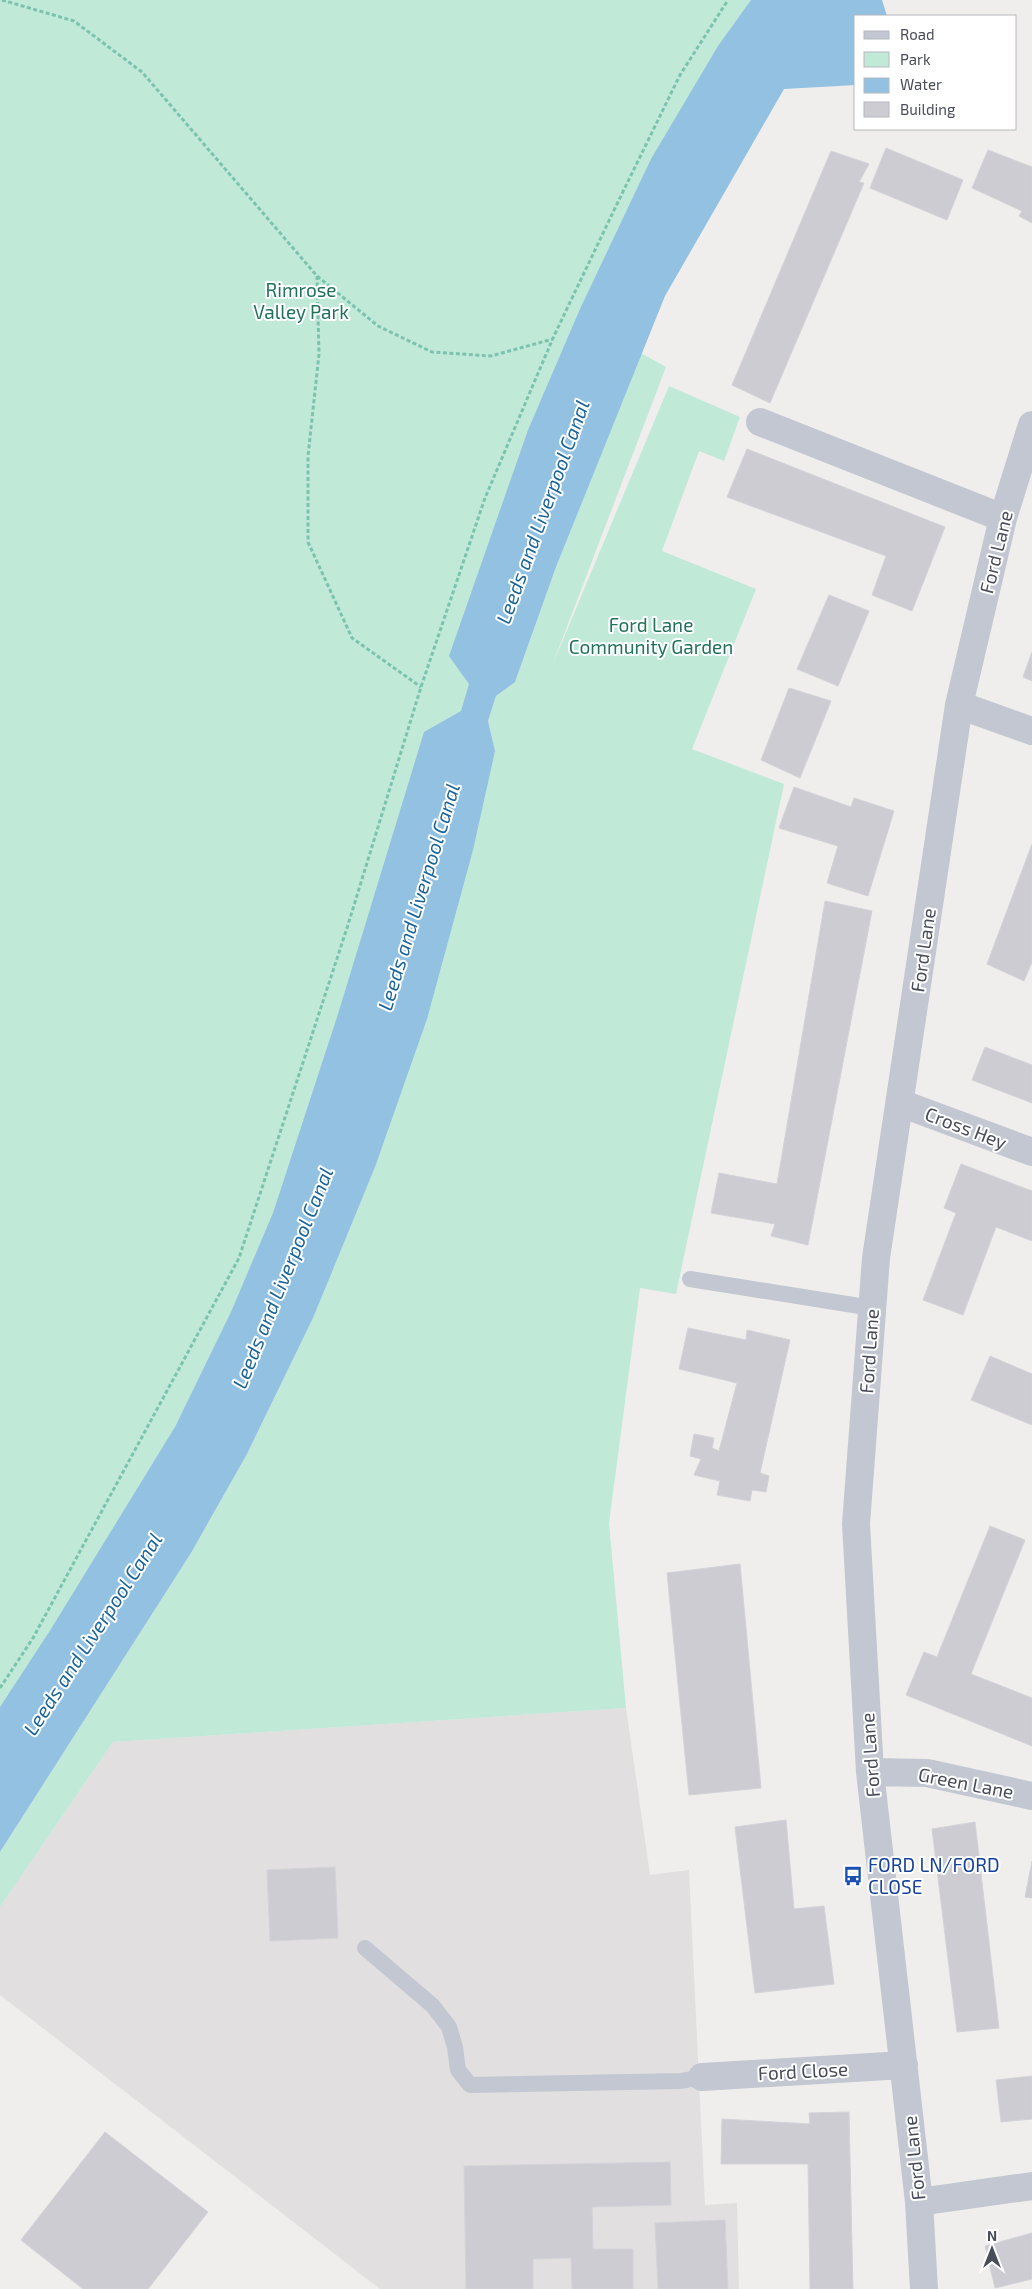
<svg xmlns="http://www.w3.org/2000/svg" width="1032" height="2289" font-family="'Exo 2',sans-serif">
  <rect width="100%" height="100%" fill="#f0eeed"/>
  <path fill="#e1dfdf" d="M626 1708 650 1875 689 1870 705 2205 737 2203 739 2289H380L0 1995V1907L113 1742Z"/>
  <path fill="#c0e9d8" d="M0 0H801L629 294 384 1012 0 1775Z
    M641 353 666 367 552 666 669 386 740 417 724 461 699 451 662 551 756 589 692 749 784 784 676 1294 640 1288 609 1523 626 1708 113 1742 0 1907V1852L191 1553 247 1454 313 1318 495 751 488 721 496 696 515 682 556 567Z"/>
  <path fill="#92c1e1" d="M751 0H882L887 16H856V85L784 89 665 296 556 567 515 682 496 696 488 721 495 751 473 850 427 1019 375 1167 313 1318 247 1454 191 1553 0 1852V1707L51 1629 175 1427 231 1312 273 1213 338 1014 424 732 461 711 469 684 449 656 528 430 580 309 651 159 718 46Z"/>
  <path fill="#ccccd2" stroke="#d2d3d8" d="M886 148 963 180 947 220 870 188Z
    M988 150 1032 167V223L1019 216 1022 211 972 188Z
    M831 151 869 164 859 182 864 183 770 403 732 385Z
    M747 449 945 527 912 611 872 595 886 556 727 497Z
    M829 595 869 611 838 686 797 669Z
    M1032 652V681L1023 677Z
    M789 688 831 701 800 778 761 760Z
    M794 787 851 807 854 798 894 811 868 896 827 883 838 846 779 828Z
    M1032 844V962L1024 981 987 964Z
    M825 901 872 911 808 1245 771 1236 775 1224 711 1213 719 1173 777 1184Z
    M985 1047 1032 1065V1103L972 1080Z
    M961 1164 1032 1191V1241L996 1227 963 1315 923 1300 956 1213 944 1208Z
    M688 1328 746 1340 747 1330 790 1340 760 1473 769 1476 766 1492 752 1490 750 1501 717 1495 720 1481 694 1475 701 1459 690 1456 694 1434 714 1438 712 1448 719 1451 737 1383 679 1369Z
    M990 1356 1032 1374V1425L971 1400Z
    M990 1526 1025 1540 971 1674 1032 1698V1746L906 1695 924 1652 937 1657Z
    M740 1564 761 1788 689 1795 667 1573Z
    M786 1820 794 1909 824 1906 834 1984 755 1993 735 1827Z
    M975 1822 999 2028 957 2032 932 1829Z
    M1032 1861V1898L1025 1897Z
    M335 1867 338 1938 270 1941 267 1870Z
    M1032 2076V2119L1001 2122 996 2080Z
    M849 2112 853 2289H810L808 2164H721L722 2119 810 2124 809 2113Z
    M105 2132 208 2212 148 2289H83L21 2240Z
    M670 2162 671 2205 592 2207 593 2249H633V2289H572L571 2258 533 2259V2289H466L464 2166Z
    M725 2220 728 2289H658L655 2223Z
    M1032 2233V2279L995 2288 985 2246Z"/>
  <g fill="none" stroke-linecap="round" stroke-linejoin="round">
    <path stroke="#7cc3ae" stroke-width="3" stroke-dasharray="4 2.5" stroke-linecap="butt" d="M2 0 74 21 142 72 317 276 378 326 432 352 491 356 553 339
      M317 276 319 354 308 456V542L352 638 421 687
      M0 1688 33 1638 239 1258 347 928 421 687 485 498 553 338 616 206 680 75 728 0"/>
    <path stroke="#c2c7d1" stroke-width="16" d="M690 1279 872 1308
      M365 1948 433 2006 449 2027 455 2047 458 2070 470 2085 681 2081 702 2077"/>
    <path stroke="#c2c7d1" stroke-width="28" d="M760 422 1003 518
      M959 705 1032 731
      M900 1103 1032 1152
      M870 1772 927 1773 1032 1796
      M702 2077 904 2065
      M919 2202 1032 2186
      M924 2289 919 2202 870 1772 856 1524 876 1258 959 705 1003 518 1032 425"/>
  </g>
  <defs>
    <symbol id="bus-bare" viewBox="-9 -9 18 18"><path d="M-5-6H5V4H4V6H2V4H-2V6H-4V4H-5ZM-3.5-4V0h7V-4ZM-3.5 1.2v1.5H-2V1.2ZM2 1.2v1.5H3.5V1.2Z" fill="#1a4fb4" stroke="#fff" stroke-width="2.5" paint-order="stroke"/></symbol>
  </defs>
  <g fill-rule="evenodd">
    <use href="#bus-bare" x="839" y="1862" width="28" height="28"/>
  </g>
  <g text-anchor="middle" stroke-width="4" stroke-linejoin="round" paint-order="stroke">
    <g font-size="19" fill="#217259" stroke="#fff">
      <text x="301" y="297">Rimrose<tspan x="301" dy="22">Valley Park</tspan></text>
      <text x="651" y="632">Ford Lane<tspan x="651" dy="22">Community Garden</tspan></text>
    </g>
    <g font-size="19" fill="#484d59" stroke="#fff">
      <text transform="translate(996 552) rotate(-76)" y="7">Ford Lane</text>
      <text transform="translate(923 950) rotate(-82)" y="7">Ford Lane</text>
      <text transform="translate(966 1128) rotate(21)" y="7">Cross Hey</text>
      <text transform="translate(869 1351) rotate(-86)" y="7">Ford Lane</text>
      <text transform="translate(870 1755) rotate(-94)" y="7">Ford Lane</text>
      <text transform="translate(966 1783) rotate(11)" y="7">Green Lane</text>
      <text transform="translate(803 2071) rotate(-3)" y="7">Ford Close</text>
      <text transform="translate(914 2158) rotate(-96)" y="7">Ford Lane</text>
    </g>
    <g font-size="19" fill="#164399" stroke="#fff" text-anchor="start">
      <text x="868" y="1872">FORD LN/FORD<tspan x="868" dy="22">CLOSE</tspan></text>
    </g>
    <g font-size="20" font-style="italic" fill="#1c6598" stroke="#fff">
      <text transform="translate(543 512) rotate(-70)" y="7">Leeds and Liverpool Canal</text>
      <text transform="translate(419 897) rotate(-73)" y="7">Leeds and Liverpool Canal</text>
      <text transform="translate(283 1278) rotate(-68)" y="7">Leeds and Liverpool Canal</text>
      <text transform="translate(93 1634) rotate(-57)" y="7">Leeds and Liverpool Canal</text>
    </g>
  </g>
  <rect x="854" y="15" width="162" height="115" fill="#ffffff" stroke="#b6b8bd"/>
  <rect x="864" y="31" width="25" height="8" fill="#c2c7d1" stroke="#b6b8bd"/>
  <text x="900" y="40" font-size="15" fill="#484d59">Road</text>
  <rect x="864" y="52" width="25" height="15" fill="#c0e9d8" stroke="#b6b8bd"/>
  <text x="900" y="65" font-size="15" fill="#484d59">Park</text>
  <rect x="864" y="78" width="25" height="15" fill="#92c1e1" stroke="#b6b8bd"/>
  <text x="900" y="90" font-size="15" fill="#484d59">Water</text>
  <rect x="864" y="102" width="25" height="15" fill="#ccccd2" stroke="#b6b8bd"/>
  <text x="900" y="115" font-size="15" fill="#484d59">Building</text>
  <g transform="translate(992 2249)" stroke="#ffffff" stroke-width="4" paint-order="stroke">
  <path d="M0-4L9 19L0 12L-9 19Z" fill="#484d59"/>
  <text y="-8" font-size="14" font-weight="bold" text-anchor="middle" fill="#484d59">N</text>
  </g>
</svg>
